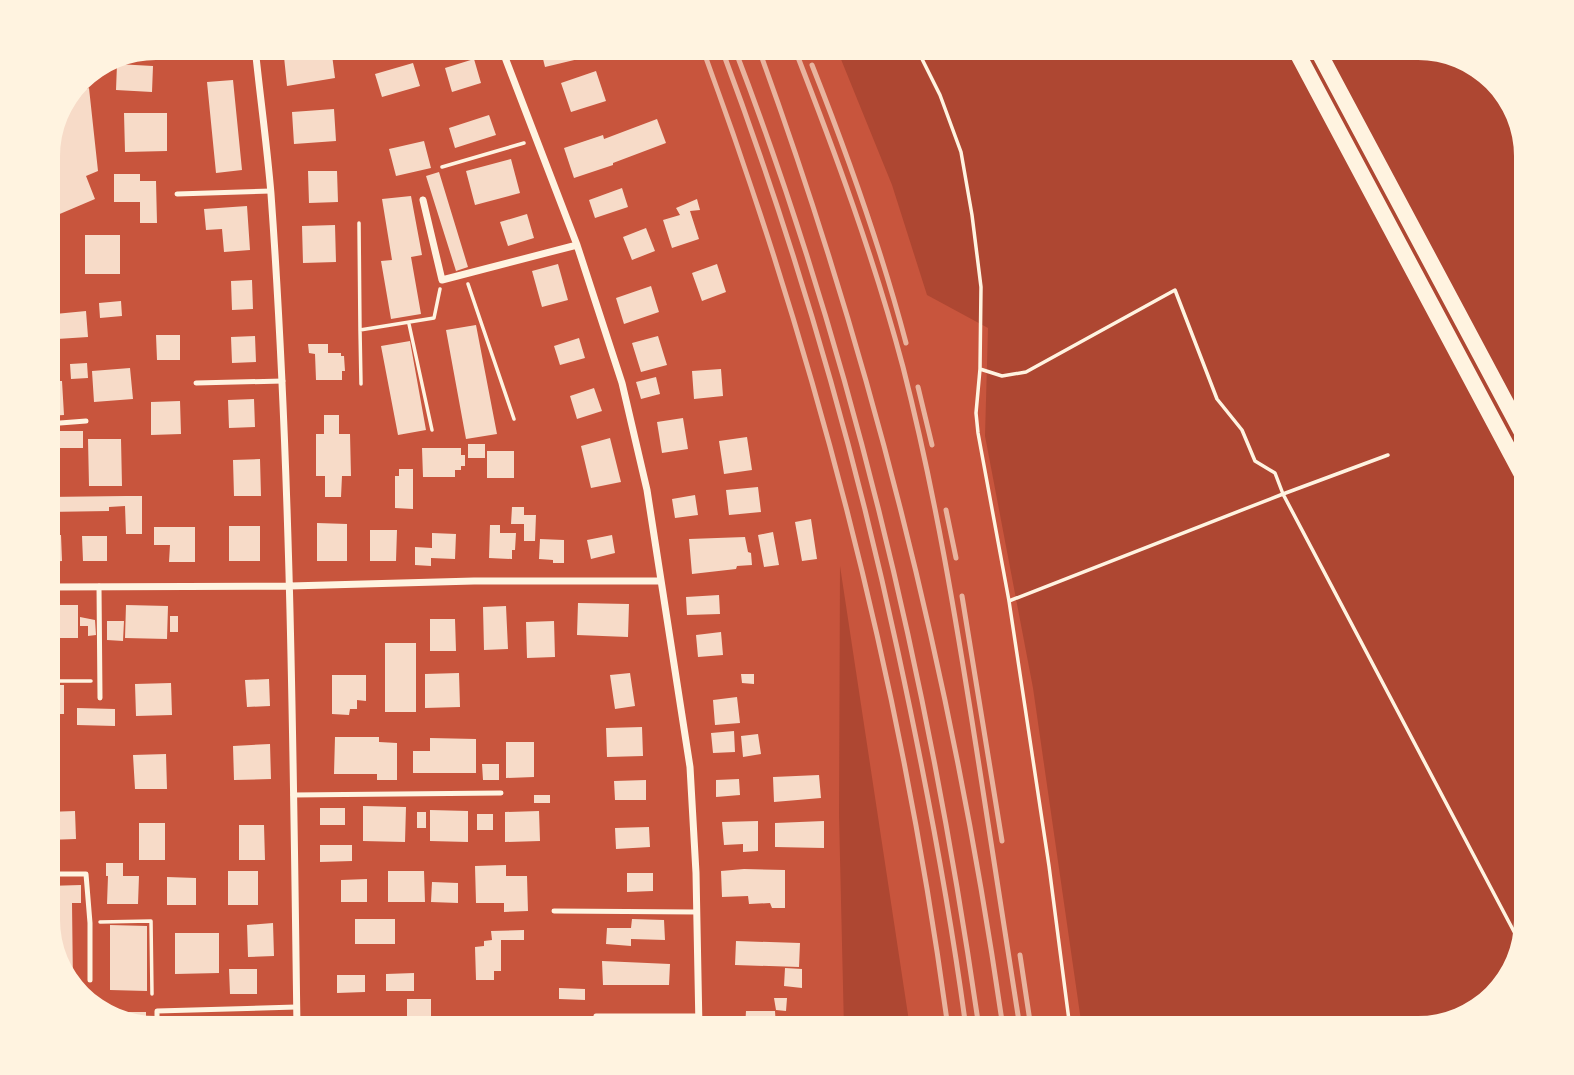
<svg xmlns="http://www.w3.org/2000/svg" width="1574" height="1075" font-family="Merriweather,serif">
  <rect width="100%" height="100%" fill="#c8553d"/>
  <path fill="#ae4732" d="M836 47H1419L1479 66 1512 102 1527 155V920L1508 980 1472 1013 1419 1028H1082L1033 688 985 436 988 328 927 295 892 185Z
    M840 566 910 1028H844L839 816Z"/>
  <path fill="#f7dbc8" d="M283 47H331L335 78 287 86Z
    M540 47H589L591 56 545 67Z
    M474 59 481 83 452 92 445 68Z
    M413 63 420 86 382 97 375 74Z
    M117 64 153 66 152 92 116 90Z
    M596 71 606 101 571 112 561 83Z
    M233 80 242 170 216 173 207 82Z
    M89 88 98 171 86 176 95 199 55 216 47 198V148L72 94Z
    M334 109 336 141 294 144 292 112Z
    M124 113H167V151L125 152Z
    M489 115 496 135 455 148 449 128Z
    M657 119 666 143 613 163V165L574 178 564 148 603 135 604 139Z
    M424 141 431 168 396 176 389 149Z
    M511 159 520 193 475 205 466 171Z
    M308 171H337L338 202 309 203Z
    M439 172 468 267 456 271 426 176Z
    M114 174H140V181H156L157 223H140V202H114Z
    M622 188 628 207 595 218 589 200Z
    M411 196 422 255 411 257 421 314 391 319 381 261 392 260 382 199Z
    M697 199 700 210 690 211 699 239 672 248 663 220 680 215 676 208Z
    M247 206 250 250 224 252 222 229 206 230 204 209Z
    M527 214 534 238 508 246 500 222Z
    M335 225 336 262 303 263 302 226Z
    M646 228 655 251 632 260 623 237Z
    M85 235H120V274H85Z
    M558 264 568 300 542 307 532 271Z
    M717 264 726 292 702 301 692 273Z
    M252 280 253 309 232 310 231 281Z
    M651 286 659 312 624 324 616 298Z
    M121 301 122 316 100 318 99 303Z
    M86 311 88 337 57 339 55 314Z
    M476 325 497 434 466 439 446 330Z
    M156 335H180V360H157Z
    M255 336 256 362 232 363 231 337Z
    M658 336 667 365 641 372 632 343Z
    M579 338 585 358 560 365 554 346Z
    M410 341 426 430 398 435 381 346Z
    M308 344H328V353H341V356H344L345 371H342V380H316L315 354 309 353Z
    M87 363 88 378 71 379 70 364Z
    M130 368 133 399 94 402 92 371Z
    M721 369 723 396 694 399 692 371Z
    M656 377 660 394 641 399 636 382Z
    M47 381H62L64 415 47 416Z
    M594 388 602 411 577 419 570 396Z
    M254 399 255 427 229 428 228 400Z
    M180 401 181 434 151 435V402Z
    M324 415H339V434H350L351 476H342L341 497H325V476H316V434H324Z
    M683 418 688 449 662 453 657 422Z
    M59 431H83V448H59Z
    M747 437 752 470 724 474 719 441Z
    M610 438 621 482 591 488 581 446Z
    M88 439H121L122 486H89Z
    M468 444H485V458H468Z
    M422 448H461V455H465V466H461V470H455V477H423Z
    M487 451H514V478H487Z
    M260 459 261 496H234L233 460Z
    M399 469H413V509L395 508V476H399Z
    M758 487 761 512 729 515 726 490Z
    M695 495 698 515 675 518 672 499Z
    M126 496H142V534H126L125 506 109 507V511L47 512V497Z
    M512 507H524V515H536L535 541H524V524H511Z
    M811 519 817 559 802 561 795 522Z
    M317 523 347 524V561H317Z
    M490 525H500V533H516L515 550H512V559L489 558Z
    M229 526H260V561H229Z
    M154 527H195V562H169L170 545H154Z
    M370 530H397L396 561H370Z
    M773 532 779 565 764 567 758 535Z
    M432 533 456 534 455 559 431 558V566L415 565V547L432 548Z
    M47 535H61L62 561 47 562Z
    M612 535 615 553 591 559 587 540Z
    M82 536H107V561H83Z
    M745 537 748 552 751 553 752 565 737 566 736 569 692 574 689 539Z
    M540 539 564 540V563H553V560L539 559Z
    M719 595 720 614 687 615 686 597Z
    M578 603 629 604 628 637 577 635Z
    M47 605H78V638H47Z
    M126 605 168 606 167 639 125 638Z
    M506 606 508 649 484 650 483 607Z
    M170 616H178V632H170Z
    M80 617 95 620 96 635 88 636V626H80Z
    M430 619H455L456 651H430Z
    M107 621H124L123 641 107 640Z
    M554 621 555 657 527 658 526 622Z
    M721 632 723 655 698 657 696 635Z
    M385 643H416V712H385Z
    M459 673 460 707 425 708V674Z
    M630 673 635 706 615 709 610 675Z
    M741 674H754V684L742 683Z
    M332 675H366V701L357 700V709H350L349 715 332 714Z
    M269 679 270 706 247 707 245 680Z
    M171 683 172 715 136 716 135 684Z
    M47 685H64V714H47Z
    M737 697 740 723 715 725 713 700Z
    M77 708 115 709V726L77 725Z
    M642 727 643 756 607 757 606 728Z
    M734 731 735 752 713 753 711 733Z
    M758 734 761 754 743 757 741 736Z
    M335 737H379V742L397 743V780H377V774H334Z
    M430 738 476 739V773H413V751H430Z
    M506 742H534V777L506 778Z
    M270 744 271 779 234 780 233 746Z
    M166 754 167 789H135L133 755Z
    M482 764H499V780H483Z
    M819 775 821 798 774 802 773 777Z
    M739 779 740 795 716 797V780Z
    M646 780V800H615L614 781Z
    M534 795H550V803H534Z
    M363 806 406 807 405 842 363 841Z
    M320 808H345V825H320Z
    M430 810 468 811V842L430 841Z
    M75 811 76 839 47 840V812Z
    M539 811 540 841 505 842V812Z
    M417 812H426V828H417Z
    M477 814H493V830H477Z
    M758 821V851L743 852V844L724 845 722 822Z
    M824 821V848L775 847V823Z
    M139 823H165V860H139Z
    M239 825H264L265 860H239Z
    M649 827 650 847 616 849 615 828Z
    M320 845H352V861L320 862Z
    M106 863H123V876H139L138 904H107L108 876H106Z
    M506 865V876H527L528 911 504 912V903H476L475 866Z
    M744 869 785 870V908H772L770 903 749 904 748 896 722 897 721 871Z
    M228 871H258V905H228Z
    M388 871H424L425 902H388Z
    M627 873H653V891L627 892Z
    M167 877 196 878V905H167Z
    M367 879V902H341V880Z
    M432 882 458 883V903L431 902Z
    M81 885V903H72L73 986 62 973 47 927V886Z
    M355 919H395V944H355Z
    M632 919 664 920 665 940 631 939V946L606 944 607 928H631Z
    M273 923 274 956 248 957 247 925Z
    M110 925 147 926V991L110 990Z
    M524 930V940H501V971H494V980H476L475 947 484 946V941L492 940 491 931Z
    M175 933H219V973L175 974Z
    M736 941 800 943 799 967 735 965Z
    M602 961 670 964 669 985H603Z
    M785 968 802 969V988L784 986Z
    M229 969H257V994H230Z
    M414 973V991H386V974Z
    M337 975H365V992L337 993Z
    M559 988 585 989V1000L559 999Z
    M774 998H787L786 1011 776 1010Z
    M407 999H431V1016H407Z
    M746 1011H775L776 1028H745Z
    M121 1012H146V1025L121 1017Z
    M174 1021H208V1028H174Z
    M406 1021V1028H375V1022Z"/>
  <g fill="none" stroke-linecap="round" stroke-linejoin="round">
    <path stroke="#fff3e0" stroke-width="3.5" d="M916 47 940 95 961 152 972 215 981 287 980 369 976 413 978 433 1009 601 1049 866 1070 1028
      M442 167 524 143
      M359 223 360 330 434 318 440 289
      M468 284 514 419
      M409 324 432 430
      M360 330 361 384
      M980 369 1002 376 1026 372 1175 290 1217 399 1242 430 1255 461 1275 473 1283 494 1520 943
      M1009 601 1283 494 1388 455
      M47 681H91
      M100 922 151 921 152 994"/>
    <path stroke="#fff3e0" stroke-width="5" d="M177 194 271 191
      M196 383 283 381
      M47 424 86 421
      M99 586 100 698
      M293 795 501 793
      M47 874H86L90 923V980
      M554 911 697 912
      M596 1016H699
      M157 1028V1011L296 1007"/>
    <path stroke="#fff3e0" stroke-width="7" d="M255 47C260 96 267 145 271 194 291 472 293 750 297 1028
      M501 47 577 245 622 383 647 490 690 767 696 873 699 1028
      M423 200 442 280 577 245
      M47 587 290 586 474 581H661"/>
    <path stroke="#fff3e0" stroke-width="16" d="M1294 47 1527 484
      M1316 47 1527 442"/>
    <path stroke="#e9b49f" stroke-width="5" d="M702 47C819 364 903 693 948 1028
      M721 47C795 244 854 447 898 652 925 777 949 901 966 1028
      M734 47C855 362 931 694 979 1028
      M758 47C874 365 955 693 1003 1028
      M794 47C835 152 874 258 903 367 935 492 956 619 976 746 991 840 1006 934 1020 1028
      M812 65C848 156 881 248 906 343
      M918 387 932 445
      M946 510 956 558
      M962 596 1002 841
      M1020 955 1031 1028"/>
  </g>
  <path d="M0 0H1574V1075H0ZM156 60H1418A96 96 0 0 1 1514 156V920A96 96 0 0 1 1418 1016H156A96 96 0 0 1 60 920V156A96 96 0 0 1 156 60Z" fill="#fff3e0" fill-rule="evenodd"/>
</svg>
